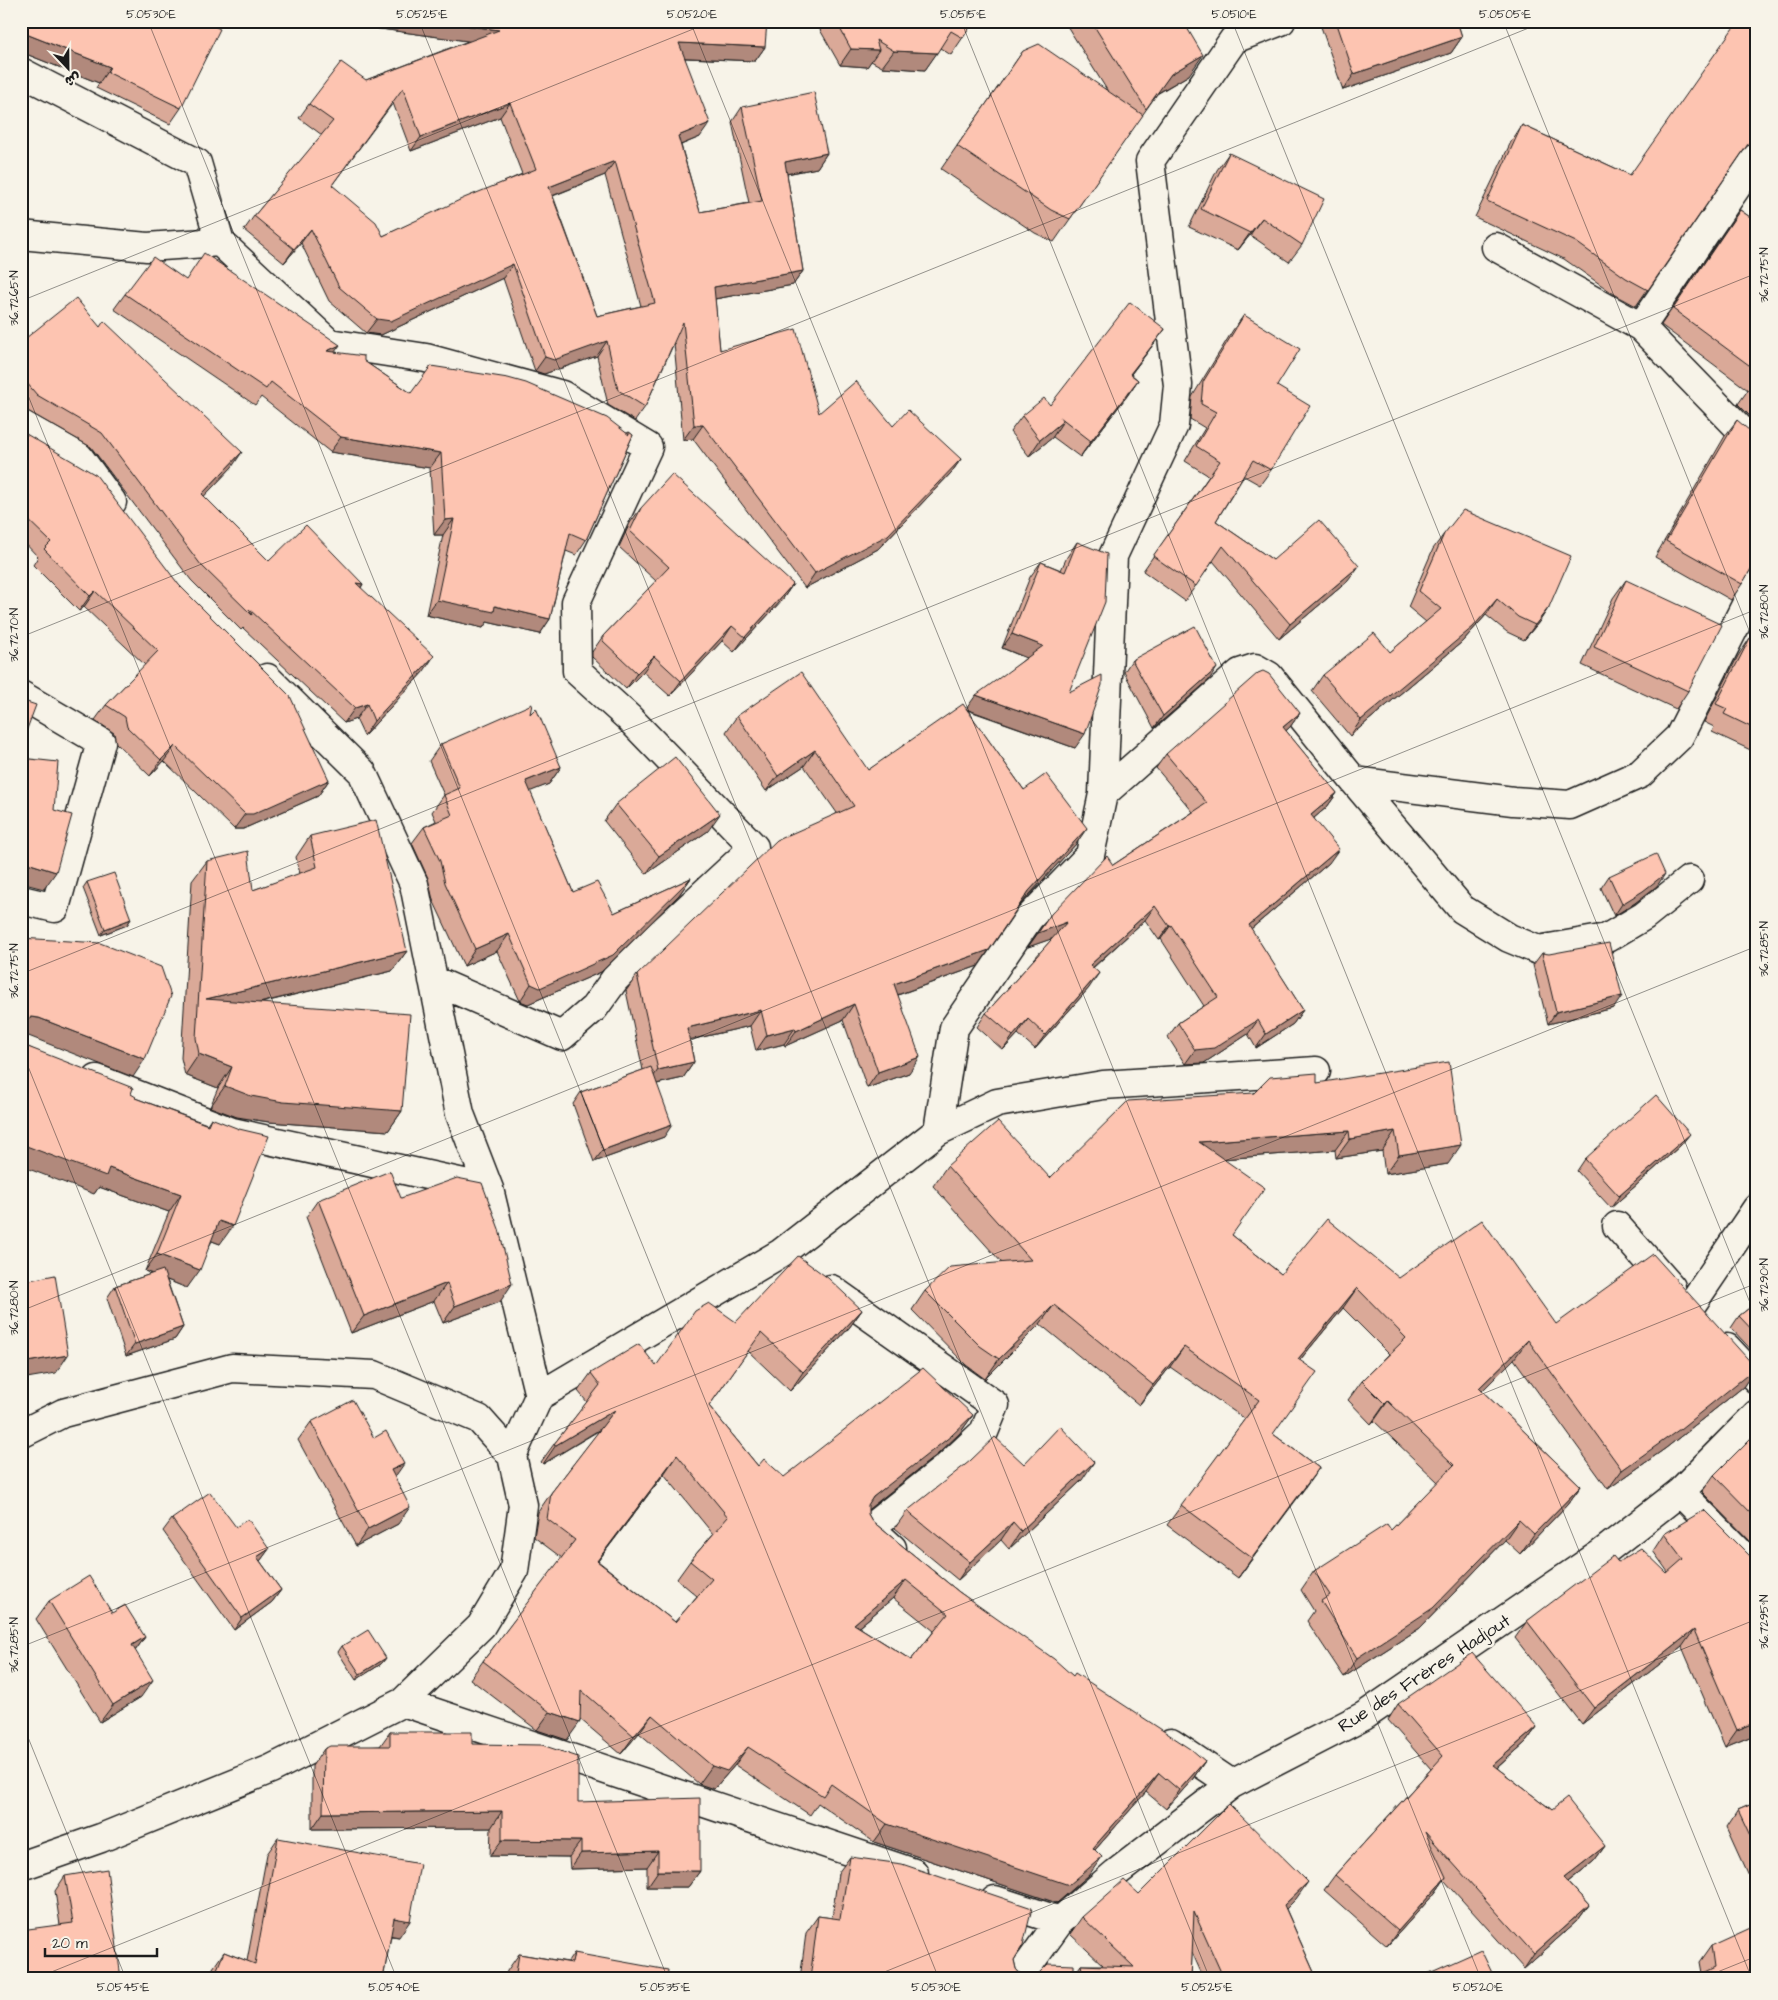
<svg xmlns="http://www.w3.org/2000/svg" width="1778" height="2000" font-family="'Architects Daughter','Playpen Sans Arabic',sans-serif">
  <rect width="100%" height="100%" fill="#f7f3e8"/>
  <filter id="ink" filterUnits="userSpaceOnUse"><feTurbulence type="fractalNoise" baseFrequency=".02" numOctaves="2"/><feDisplacementMap in="SourceGraphic" scale="10" xChannelSelector="R" yChannelSelector="G"/><feConvolveMatrix kernelMatrix="1 2 1 2 8 2 1 2 1" color-interpolation-filters="sRGB"/></filter>
  <g filter="url(#ink)">
    <g fill="none" stroke-linecap="round" stroke-linejoin="round">
      <defs>
        <path id="minor" d="M21 72 197 163 220 242 147 247 21 235
          M220 242 329 343 426 358 562 395 648 447 576 602 577 671 629 718 754 847 658 936 615 979 594 1008 562 1036 433 980
          M1496 247 1641 327 1744 433 1757 443
          M1641 327 1757 157
          M21 424 79 457 112 502
          M267 678 362 772 414 884 460 1114 489 1189 539 1396 512 1456
          M21 695 101 742 55 908 21 900
          M1354 781 1462 909 1509 938 1538 950 1607 938 1644 916 1689 880
          M1103 794 1113 556 1174 425 1178 385 1150 161 1234 39 1281 21
          M97 1079 232 1132 486 1188
          M938 1131 997 1103 1103 1085 1316 1071
          M1617 1226 1671 1287
          M831 1289 995 1405 984 1432 948 1466 870 1528 892 1548
          M1690 1307 1757 1208
          M1727 1348 1757 1380
          M539 1396 781 1253 938 1131 954 1028 1029 918 1090 855 1103 794 1240 673 1255 668 1269 676 1354 781 1513 801 1570 805 1640 774 1679 737 1757 583
          M21 1434 63 1413 232 1368 374 1375 479 1419 512 1456 523 1505 514 1571 481 1626 403 1702 271 1769 101 1838 21 1866
          M1680 1492 1757 1570
          M403 1702 914 1873
          M1171 1743 1232 1784
          M995 1900 1060 1921
          M1018 1979 1060 1921 1116 1873 1232 1784 1364 1716 1602 1553 1680 1492 1757 1414"/>
      </defs>
      <use href="#minor" stroke="#1c1c1c" stroke-width="31"/>
      <use href="#minor" stroke="#f7f3e8" stroke-width="28"/>
    </g>
    <path fill="#daa998" stroke="#1c1c1c" fill-rule="evenodd" d="M21 21 181 108 170 124 96 88 99 83 21 52Z
      M323 21 765 47 755 61 685 58 700 137 681 145 700 212 749 203 732 122 742 107 827 153 817 168 787 174 803 271 793 285 715 299 720 350 819 413 893 426 961 459 951 473 878 549 805 588 693 439 683 440 674 343 645 407 635 421 608 405 597 356 544 374 535 371 503 278 381 335 366 333 329 301 301 243 284 263 244 230 254 216 322 135 299 118 309 104 366 80 468 41ZM393 103 411 151 500 117 522 174 383 236 332 185ZM605 175 641 306 597 316 553 196Z
      M815 21H974L951 55 940 48 925 70 882 67 871 61 867 67 840 65Z
      M1064 21H1183L1189 75 1157 94 1054 242 1035 233 941 169 1023 51 1107 90Z
      M1319 21H1457L1462 37 1451 53 1343 90Z
      M1757 21V142L1750 143 1745 148 1636 306 1614 294 1564 259 1475 217 1511 142 1522 125 1630 175Z
      M1229 153 1302 245 1289 262 1250 235 1238 250 1189 227 1217 170Z
      M1740 210 1757 222V423L1738 404 1748 390 1661 325Z
      M185 280 335 352 364 361 411 393 627 433 629 432 633 435 586 540 576 555 566 551 550 619 540 634 487 622 483 628 426 615 443 535H434L430 468 330 452 261 397 255 405 114 309 125 294Z
      M1244 315 1277 386 1271 470 1260 485 1244 476 1216 521 1273 560 1348 581 1279 639 1213 561 1185 601 1143 571 1209 476 1185 461 1205 428 1190 419 1192 397 1233 330Z
      M100 327 232 467 204 496 269 561 363 584 361 588 424 671 364 736 356 719 344 723 243 628 241 630 191 580 91 447 26 410 21 403V342Z
      M1165 329 1131 374 1138 380 1127 396 1080 457 1053 437 1029 456 1010 432 1022 416 1050 405Z
      M1737 420 1756 567 1751 569 1742 584 1731 600 1655 557 1725 436Z
      M21 431 179 585 329 780 318 796 243 829H234L164 761 150 776 116 743 114 733 95 720 106 705 145 665 84 607 79 611 33 565 38 557 21 539Z
      M641 508 793 584 782 600 734 652 722 641 670 696 643 672 626 689 592 657V652L603 636 656 581 619 547 630 523Z
      M1444 534 1549 607 1539 622 1524 640 1507 632 1486 615 1462 642 1350 736 1312 691 1323 675 1390 652 1426 622 1408 607 1433 549Z
      M1077 542 1069 692 1075 748 967 710 1024 790 1076 844 1019 906 978 966 898 995 909 1073 867 1088 843 1020 785 1046 784 1044 756 1051 750 1026 690 1040 694 1062 683 1078 657 1084 664 1137 594 1162 573 1104 581 1092 643 1070 626 991 637 975 837 813 804 766 766 791 726 732 737 716 868 770 966 709 1026 658 1002 648 1030 577 1041 562 1061 570 1067 557Z
      M1626 580 1688 691 1676 709 1582 665 1613 598Z
      M1750 638 1757 641V753L1712 732 1714 727 1704 722 1738 656Z
      M1132 660 1209 680 1154 728 1124 672Z
      M1300 713 1290 727 1286 731 1337 793 1327 807 1314 818 1329 863 1251 929 1303 1010 1293 1024 1256 1048 1248 1034 1204 1063 1185 1064 1168 1037 1178 1023 1204 1006 1161 939 1159 940 1145 920 1093 968 1089 988 1035 1049 1018 1034 1003 1050 977 1027 986 1013 1053 938 1028 947 1051 914 1113 865 1193 812 1156 768 1166 754Z
      M530 714 561 767 549 784 530 791 573 892 614 913 691 878 679 895 601 972 528 1004 520 1001 497 951 464 966 433 900 428 878 412 843 424 827 436 821 432 812 444 795 429 761 441 744Z
      M616 804 708 831 646 874 604 821Z
      M310 836 407 951 392 971 261 1003 402 1111 388 1131 269 1122 237 1117 210 1107 218 1088 185 1075 181 1058 192 881 207 861 253 890 300 874 296 857Z
      M1609 876 1657 886 1635 903 1614 916 1601 888Z
      M87 882 131 919 127 925 101 935 83 888Z
      M1542 953 1614 1008 1548 1024 1533 965Z
      M28 1047 131 1094 135 1098 207 1124 211 1118 220 1244 212 1241 187 1288 167 1280 183 1327 175 1339 126 1356 107 1298 115 1286 151 1274 145 1271 169 1212 99 1187 94 1194Z
      M1317 1083 1448 1164 1385 1174 1382 1151 1336 1158 1335 1150 1223 1159 1232 1235 1281 1274 1399 1278 1556 1324 1756 1368 1743 1387 1666 1448 1608 1489 1514 1359 1482 1391 1581 1486 1567 1505 1520 1554 1505 1540 1420 1628 1344 1677 1307 1621 1314 1611 1301 1590 1314 1571 1391 1530 1438 1482 1374 1421 1371 1424 1348 1400 1362 1381 1389 1354 1343 1308 1300 1360 1273 1434 1319 1468 1238 1578 1167 1525 1245 1419 1170 1367 1139 1405 1040 1324 985 1379 966 1365 912 1310 925 1291 1002 1263 933 1186 947 1166 1050 1178 1254 1093Z
      M1681 1145 1611 1208 1577 1171 1585 1159Z
      M401 1198 500 1302 443 1323 434 1301 351 1333 306 1217 318 1200Z
      M1757 1302V1356L1731 1328 1739 1316Z
      M862 1310 849 1328 790 1391 748 1351 709 1406 758 1466 784 1477 973 1415 960 1433 938 1454 868 1510V1514L872 1521 959 1592 1073 1676 1205 1761 1192 1780 1166 1809 1146 1792 1095 1850 1089 1875 1057 1903 874 1842 818 1803 810 1815 735 1765 714 1789 699 1784 639 1733 621 1754 580 1719 567 1740 537 1730 470 1679 483 1661 562 1558 534 1537 538 1512 551 1493 600 1430 543 1464 541 1462 554 1444 587 1402 578 1391 591 1373 656 1366 736 1322ZM664 1474 713 1534 690 1561 677 1579 697 1596 675 1622 598 1561ZM893 1598 934 1631 911 1660 859 1627Z
      M311 1422 394 1477 398 1524 356 1546 298 1440Z
      M1757 1432V1548L1702 1492 1714 1475Z
      M1024 1464 1082 1480 1009 1549 1001 1540 958 1580 895 1528 907 1511Z
      M172 1519 236 1527 269 1549 260 1561 281 1590 272 1602 234 1630 163 1531Z
      M1664 1534 1757 1563V1734L1725 1747 1682 1647 1582 1724 1515 1638 1527 1621 1618 1562 1667 1573 1668 1572 1653 1551Z
      M49 1601 145 1637 135 1651 141 1697 100 1722 36 1619Z
      M342 1646 386 1658 381 1664 356 1680 338 1652Z
      M1398 1704 1537 1727 1526 1742 1497 1768 1552 1810 1605 1846 1594 1861 1568 1882 1589 1905 1578 1920 1524 1969 1444 1880 1435 1893 1387 1946 1324 1890 1335 1875 1431 1769 1388 1720Z
      M390 1732 472 1744 700 1871 688 1887H647V1867L570 1869 569 1857 490 1856 491 1828 312 1829V1766L324 1749 380 1746Z
      M1757 1802V1893L1727 1827 1738 1810Z
      M278 1838 399 1937 391 1936 383 1979H208L213 1968 224 1952 247 1961 267 1854Z
      M850 1857 1014 1960 1016 1969 1021 1975 1028 1978 1074 1975 1081 1965H1103L1070 1934 1082 1917 1139 1894 1296 1899 1286 1909 1317 1979H1204L1192 1952 1191 1979H800L806 1933 818 1916 832 1918 838 1873Z
      M65 1876 121 1979 60 1925 55 1891Z
      M1711 1946 1757 1979 1701 1974 1699 1963Z
      M574 1953 667 1979H505L507 1971 519 1954 568 1962Z"/>
    <path fill="#b1897c" stroke="#1c1c1c" d="M323 21H436L499 30 489 44Z
      M21 32 110 67 99 83 21 52Z
      M1462 37 1451 53 1343 90 1354 74Z
      M679 43 765 47 755 61 669 57Z
      M851 49 879 50 867 67 840 65Z
      M894 51 937 53 925 70 882 67Z
      M1203 55 1189 75 1156 94 1171 74Z
      M510 103 500 117 411 151 421 137Z
      M710 123 700 137 668 150 678 136Z
      M1757 131V142L1750 143 1744 148Z
      M827 153 817 168 775 176 785 162Z
      M615 161 605 175 539 201 549 187Z
      M1262 218 1250 235 1238 250 1250 233Z
      M311 229 301 243 284 263 294 249Z
      M513 264 503 278 381 335 366 333 377 319Z
      M803 271 793 285 703 301 714 287Z
      M1165 329 1153 345 1119 390 1130 374Z
      M607 341 597 356 544 374 535 371 545 357Z
      M340 345 329 360 327 351Z
      M1138 380 1127 396 1080 457 1091 441Z
      M1063 421 1052 438 1029 456 1040 440Z
      M694 425H703L693 439 683 440Z
      M341 437 441 453 430 468 330 452Z
      M242 452 232 467 192 509 202 494Z
      M961 459 951 473 878 549 805 588 815 573Z
      M454 519 443 535H434L445 520Z
      M1757 558V568L1748 570Z
      M1359 566 1348 581 1279 639 1290 624Z
      M356 583 363 584 353 599Z
      M793 584 782 600 734 652 745 637Z
      M95 591 84 607 79 611 90 596Z
      M1497 599 1486 615 1462 642 1350 736 1361 720Z
      M437 600 495 606 550 619 540 634 487 622 483 628 426 615Z
      M1549 607 1539 622 1524 640 1535 625Z
      M732 626 722 641 670 696 681 681Z
      M1012 634 1043 646 1032 660 1002 648Z
      M434 656 424 671 364 736 374 721Z
      M654 656 643 672 626 689 637 673Z
      M1217 668 1209 680 1154 728 1163 716Z
      M976 695 1085 734 1075 748 966 709Z
      M367 704 356 719 344 723 355 708Z
      M1300 713 1290 727 1273 742 1283 727Z
      M175 746 164 761 150 776 161 760Z
      M815 750 804 766 766 791 778 776Z
      M561 767 549 784 514 798 526 781Z
      M329 780 318 796 243 829H234L245 814Z
      M1337 793 1327 807 1301 829 1311 815Z
      M720 814 708 831 646 874 659 856Z
      M1087 828 1076 844 1018 907 1029 891Z
      M1339 849 1329 863 1239 939 1249 925Z
      M21 861 56 872 44 889 21 883Z
      M1665 874 1657 886 1635 903 1614 916 1622 904Z
      M691 878 679 895 601 972 528 1004 520 1001 531 984Z
      M1155 906 1145 920 1080 979 1090 965Z
      M131 919 127 925 101 935 105 929Z
      M1067 922 1057 937 1028 947 1038 933Z
      M1171 925 1161 939 1159 940 1169 926Z
      M509 934 497 951 464 966 475 949Z
      M989 950 978 966 883 1000 894 984Z
      M407 951 392 971 197 1018 206 999Z
      M1099 973 1089 988 1035 1049 1045 1035Z
      M1622 996 1614 1008 1548 1024 1556 1012Z
      M854 1004 843 1020 785 1046 796 1031Z
      M761 1010 750 1026 676 1043 687 1028Z
      M1303 1010 1293 1024 1256 1048 1266 1034Z
      M31 1017 39 1018 145 1059 133 1077 26 1035H21V1023L23 1020Z
      M1028 1019 1018 1034 1003 1050 1013 1036Z
      M1258 1020 1248 1034 1204 1063 1185 1064 1195 1050Z
      M795 1028 784 1044 756 1051 767 1035Z
      M199 1054 232 1067 218 1088 185 1075Z
      M920 1057 909 1073 867 1088 878 1072Z
      M694 1062 683 1078 647 1086 658 1070Z
      M225 1086 402 1111 388 1131 269 1122 237 1117 210 1107Z
      M672 1125 664 1137 594 1162 603 1150Z
      M1349 1131 1335 1150 1185 1162 1199 1142Z
      M1395 1131 1382 1151 1336 1158 1350 1139Z
      M1690 1134 1681 1145 1611 1208 1619 1196Z
      M21 1144 109 1168 181 1194 169 1212 99 1187 94 1194 21 1166Z
      M1461 1145 1448 1164 1385 1174 1399 1155Z
      M219 1221 233 1226 220 1244 207 1239Z
      M157 1254 200 1270 187 1288 145 1271Z
      M447 1283 434 1301 351 1333 364 1316Z
      M512 1284 500 1302 443 1323 455 1306Z
      M1357 1288 1343 1308 1285 1378 1298 1359Z
      M1054 1305 1040 1324 985 1379 999 1359Z
      M862 1310 849 1328 790 1391 803 1372Z
      M183 1327 175 1339 126 1356 135 1344Z
      M1528 1340 1514 1359 1465 1408 1479 1388Z
      M1184 1347 1170 1367 1139 1405 1153 1385Z
      M68 1355 56 1373 21 1379V1363Z
      M1756 1368 1743 1387 1666 1448 1608 1489 1622 1470Z
      M1388 1401 1374 1421 1371 1424 1385 1404Z
      M615 1410 602 1428 543 1464 556 1445Z
      M973 1415 960 1433 938 1454 860 1516 873 1497Z
      M677 1455 664 1474 584 1579 597 1561Z
      M1094 1462 1082 1480 1009 1549 1021 1531Z
      M404 1464 392 1481 391 1470Z
      M1319 1468 1305 1488 1238 1578 1252 1558Z
      M1581 1486 1567 1505 1520 1554 1534 1534Z
      M410 1507 398 1524 356 1546 368 1529Z
      M1519 1520 1505 1540 1420 1628 1344 1677 1357 1658Z
      M1013 1522 1001 1540 958 1580 970 1562Z
      M269 1549 261 1560 249 1569 257 1557Z
      M906 1580 893 1598 841 1642 854 1624Z
      M281 1590 272 1602 234 1630 242 1618Z
      M1694 1630 1682 1647 1582 1724 1594 1708Z
      M145 1637 132 1655V1645Z
      M386 1658 381 1664 356 1680 360 1674Z
      M153 1680 141 1697 100 1722 113 1705Z
      M550 1712 580 1722 567 1740 537 1730Z
      M652 1715 639 1733 621 1754 634 1736Z
      M1757 1722V1734L1725 1747 1737 1730Z
      M1537 1727 1526 1742 1482 1781 1493 1765Z
      M748 1747 735 1765 714 1789 699 1784 712 1766Z
      M1205 1761 1192 1780 1166 1809 1179 1790Z
      M1159 1773 1146 1792 1080 1867 1093 1848Z
      M502 1811 491 1828 312 1829 323 1813Z
      M887 1824 1102 1857 1089 1875 1057 1903 874 1842Z
      M502 1840 581 1841 569 1857 490 1856Z
      M1605 1846 1594 1861 1554 1893 1564 1878Z
      M658 1851 647 1867 570 1869 581 1853Z
      M658 1871H700L688 1887H647Z
      M1446 1877 1435 1893 1387 1946 1398 1931Z
      M1308 1882 1296 1899 1272 1923 1284 1905Z
      M1589 1905 1578 1920 1524 1969 1534 1954Z
      M394 1918 410 1921 399 1937 383 1934Z"/>
    <path fill="#fdc4b1" stroke="#1c1c1c" fill-rule="evenodd" d="M21 21H204L220 29 181 108 107 72 110 67 21 32Z
      M436 21H767L765 47 679 43 710 123 678 136 700 212 762 201 742 107 814 92 827 153 785 162 803 271 714 287 720 350 796 329 819 413 856 381 893 426 908 410 961 459 888 535 815 573 703 425H694L683 322 645 407 618 390 607 341 554 360 545 357 513 264 391 321 377 319 339 287 311 229 294 249 254 216 333 121 309 104 341 62 366 80 499 30ZM403 88 421 137 510 103 536 169 464 198 383 236 376 222 332 185ZM615 161 655 303 597 316 549 187Z
      M836 21H974L963 38 951 31 937 53 894 51 876 40 879 50 851 49Z
      M1091 21H1183L1203 55 1171 74 1146 109Z
      M1336 21H1457L1462 37 1354 74Z
      M1738 21H1757V131L1648 290 1626 278 1576 242 1487 201 1522 125 1630 175Z
      M1039 44 1143 115 1070 219 1051 210 957 146 1023 51Z
      M1229 153 1324 199 1302 245 1262 218 1250 233 1201 209Z
      M1740 210 1757 222V371L1673 309Z
      M204 253 340 345 327 351 364 356V361L411 393 431 366 508 378 526 383 607 418 629 435V432L633 435 586 540 570 533 550 619 495 606 494 612 437 600 454 519 445 520 441 453 341 437 271 382 266 389 125 294 153 257 186 280Z
      M76 298 100 327 104 321 242 452 202 494 269 561 306 525 363 584 356 583 434 656 374 721 367 704 355 708 249 609 252 615 201 565 102 433 37 395 21 376V342Z
      M1130 302 1165 329 1130 374 1138 380 1091 441 1060 417 1063 421 1040 440 1022 416 1044 398 1050 405Z
      M1244 315 1300 349 1277 386 1310 406 1271 470 1253 460 1216 521 1273 560 1319 520 1359 566 1290 624 1223 546 1196 586 1153 556 1220 461 1196 446 1216 412 1201 404 1203 382Z
      M1757 381V395L1749 388Z
      M1737 420 1757 437V559L1742 584 1666 541Z
      M21 431 96 475 179 585 290 696 329 780 253 814H245L175 746 161 760 127 727 125 717 106 705 158 651 95 591 90 596 44 549 51 542 21 513Z
      M672 474 793 584 745 637 732 626 681 681 654 656 637 673 603 641V636L669 567 630 531 641 508Z
      M1463 510 1571 556 1549 607 1535 625 1518 617 1497 599 1473 627 1361 720 1323 675 1374 633 1390 652 1441 609 1419 591 1444 534Z
      M1077 542 1107 554 1105 602 1069 692 1102 675V685L1085 734 976 695 1043 646 1012 634 1041 562 1065 572Z
      M1626 580 1722 625 1688 691 1594 647Z
      M1195 626 1217 668 1163 716 1132 660Z
      M1750 638 1757 641V730L1724 714 1727 709 1716 704Z
      M1263 671 1269 674 1300 713 1283 727 1337 793 1311 815 1339 849 1249 925 1303 1010 1266 1034 1258 1020 1214 1048 1195 1050 1178 1023 1218 997 1171 925 1169 926 1155 906 1090 965 1099 973 1045 1035 1028 1019 1013 1036 986 1013 1067 922 1038 933 1051 914 1107 856 1113 865 1207 803 1166 754 1258 673Z
      M801 672 868 770 963 704 1024 790 1046 774 1087 828 1029 891 989 950 894 984 920 1057 878 1072 854 1004 796 1031 795 1028 767 1035 761 1010 687 1028 694 1062 658 1070 637 975 777 840 854 806 815 750 778 776 737 716Z
      M21 700 36 705 21 745Z
      M532 704 530 714 536 708 561 767 526 781 573 892 597 882 614 913 691 878 613 955 540 988 531 984 509 934 475 949 445 883 440 861 424 827 452 815 444 795 460 788 441 744Z
      M675 757 720 814 659 856 616 804Z
      M21 758 58 762 54 810 72 815 56 872 21 861Z
      M376 820 407 951 206 999 410 1014 402 1111 283 1102 251 1096 225 1086 232 1067 199 1054 196 1038 207 861 248 851 253 890 317 867 310 836Z
      M1656 854 1665 874 1643 891 1622 904 1609 876Z
      M114 873 131 919 105 929 87 882Z
      M21 938 100 943 161 967 171 996 145 1059 39 1018 31 1017 23 1020 21 1023Z
      M1609 943 1622 996 1556 1012 1542 953 1549 954Z
      M21 1042 28 1047 133 1088 131 1094 136 1097 135 1098 208 1125 211 1118 239 1129 269 1136 233 1226 219 1221 200 1270 157 1254 181 1194 109 1168 106 1176 21 1144Z
      M1449 1062 1461 1145 1399 1155 1395 1131 1350 1139 1349 1131 1199 1142 1265 1188 1232 1235 1281 1274 1327 1219 1399 1278 1482 1220 1556 1324 1653 1254 1756 1368 1680 1429 1622 1470 1528 1340 1479 1388 1581 1486 1534 1534 1519 1520 1433 1608 1357 1658 1321 1601 1330 1595 1314 1571 1387 1524 1391 1530 1454 1465 1388 1401 1385 1404 1362 1381 1406 1338 1357 1288 1298 1359 1317 1372 1273 1434 1319 1468 1252 1558 1181 1505 1259 1400 1184 1347 1153 1385 1054 1305 999 1359 980 1346 925 1291 950 1267 1031 1260 947 1166 998 1121 1050 1178 1128 1101 1254 1093 1270 1077 1317 1073V1083Z
      M651 1067 672 1125 603 1150 581 1092Z
      M1656 1095 1690 1134 1619 1196 1585 1159Z
      M390 1171 401 1198 457 1178 482 1183 499 1229 512 1284 455 1306 447 1283 364 1316 318 1200Z
      M798 1256 828 1278 862 1310 803 1372 761 1333 709 1406 758 1466 764 1459 784 1477 923 1368 973 1415 951 1436 873 1497 868 1505V1514L872 1521 959 1592 1054 1659 1073 1676 1075 1673 1191 1749 1205 1761 1179 1790 1159 1773 1093 1848 1102 1857 1069 1885 887 1824 831 1784 823 1796 748 1747 727 1771 712 1766 652 1715 634 1736 581 1690 580 1722 550 1712 483 1661 575 1540 547 1519 551 1493 615 1410 556 1445 554 1444 600 1385 591 1373 639 1344 656 1366 695 1311 709 1303 736 1322ZM677 1455 728 1517 690 1561 712 1579 675 1622 597 1561ZM906 1580 948 1614 911 1660 854 1624Z
      M21 1258 25 1281 55 1275 68 1355 21 1363Z
      M163 1270 183 1327 135 1344 115 1286Z
      M1757 1302V1335L1739 1316Z
      M353 1400 374 1438 386 1431 404 1464 391 1470 410 1507 368 1529 311 1422Z
      M1060 1426 1094 1462 1021 1531 1013 1522 970 1562 907 1511 970 1461 995 1437 1024 1464Z
      M1757 1432V1519L1714 1475Z
      M210 1492 236 1527 248 1519 269 1549 257 1557 281 1590 242 1618 172 1519Z
      M1704 1510 1757 1563V1722L1737 1730 1694 1630 1594 1708 1527 1621 1613 1556 1618 1562 1641 1548 1667 1573 1683 1559 1664 1534Z
      M89 1576 112 1613 125 1605 145 1637 132 1645 153 1680 113 1705 49 1601Z
      M368 1630 386 1658 360 1674 342 1646Z
      M1472 1653 1537 1727 1493 1765 1552 1810 1567 1798 1605 1846 1564 1878 1589 1905 1534 1954 1425 1832 1446 1877 1398 1931 1335 1875 1443 1756 1398 1704Z
      M390 1732H472V1744L542 1745 578 1757V1802L700 1798V1871H658V1851L581 1853V1841L502 1840V1811L323 1813 324 1749 330 1746H390Z
      M1757 1802V1850L1738 1810Z
      M1229 1804 1308 1882 1284 1905 1317 1979H1224L1194 1912 1191 1979H1084L1081 1965 1134 1967 1082 1917 1124 1880 1139 1894Z
      M278 1838 420 1864 410 1921 394 1918 383 1979H213L224 1952 255 1964Z
      M850 1857 902 1864 1032 1908 1023 1945 1014 1960 1016 1969 1021 1975 1028 1978 1036 1976 1048 1964 1074 1965V1979H810L818 1916 840 1919Z
      M107 1869 121 1979H21V1930L73 1923 65 1876Z
      M1757 1925V1979H1691L1714 1968 1711 1946Z
      M1481 1950 1495 1979H1427L1425 1975Z
      M574 1953 668 1970 667 1979H515L519 1954 572 1963Z"/>
  </g>
  <path fill="none" stroke="#1c1c1c" stroke-width="1" stroke-opacity="0.45" d="M148 21 939 1979M419 21 1210 1979M690 21 1481 1979M961 21 1752 1979M1232 21 1757 1320M1503 21 1757 650M21 301 713 21M21 378 668 1979M21 637 1546 21M21 974 1757 273M21 1049 397 1979M21 1311 1757 609M21 1647 1757 946M21 1720 126 1979M34 1979 1757 1283M867 1979 1757 1619M1700 1979 1757 1956"/>
  <g text-anchor="middle" stroke-width="5" stroke-linejoin="round" paint-order="stroke">
    <g font-size="18" fill="#1c1c1c" stroke="#f7f3e8">
      <text transform="translate(1424 1673) rotate(-33)" y="6">Rue des Frères Hadjout</text>
    </g>
  </g>
  <rect width="1778" height="2000" fill="none" stroke="#f7f3e8" stroke-width="55"/>
  <g transform="translate(68 68) rotate(158)" stroke="#f7f3e8" stroke-width="4" paint-order="stroke">
  <path d="M0-4L9 19L0 12L-9 19Z" fill="#1c1c1c"/>
  <text y="-8" font-size="14" font-weight="bold" text-anchor="middle" fill="#1c1c1c">ش</text>
  </g>
  <path d="M45 1948v8h112v-8" fill="none" stroke="#1c1c1c" stroke-width="2.5"/>
  <text x="52" y="1948" font-size="15" fill="#1c1c1c" stroke="#f7f3e8" stroke-width="4" paint-order="stroke">20 m</text>
  <rect x="28" y="28" width="1722" height="1944" fill="none" stroke="#1c1c1c" stroke-width="2"/>
  <g font-size="12" text-anchor="middle" fill="#1c1c1c">
    <text x="151" y="18">5.0530°E</text>
    <text x="422" y="18">5.0525°E</text>
    <text x="692" y="18">5.0520°E</text>
    <text x="963" y="18">5.0515°E</text>
    <text x="1234" y="18">5.0510°E</text>
    <text x="1505" y="18">5.0505°E</text>
    <text transform="translate(1764 275) rotate(-90)" y="4">36.7275°N</text>
    <text transform="translate(14 298) rotate(-90)" y="4">36.7265°N</text>
    <text transform="translate(1764 612) rotate(-90)" y="4">36.7280°N</text>
    <text transform="translate(14 635) rotate(-90)" y="4">36.7270°N</text>
    <text transform="translate(1764 949) rotate(-90)" y="4">36.7285°N</text>
    <text transform="translate(14 971) rotate(-90)" y="4">36.7275°N</text>
    <text transform="translate(1764 1285) rotate(-90)" y="4">36.7290°N</text>
    <text transform="translate(14 1308) rotate(-90)" y="4">36.7280°N</text>
    <text transform="translate(1764 1622) rotate(-90)" y="4">36.7295°N</text>
    <text transform="translate(14 1645) rotate(-90)" y="4">36.7285°N</text>
    <text x="123" y="1991">5.0545°E</text>
    <text x="394" y="1991">5.0540°E</text>
    <text x="665" y="1991">5.0535°E</text>
    <text x="936" y="1991">5.0530°E</text>
    <text x="1207" y="1991">5.0525°E</text>
    <text x="1478" y="1991">5.0520°E</text>
  </g>
</svg>
